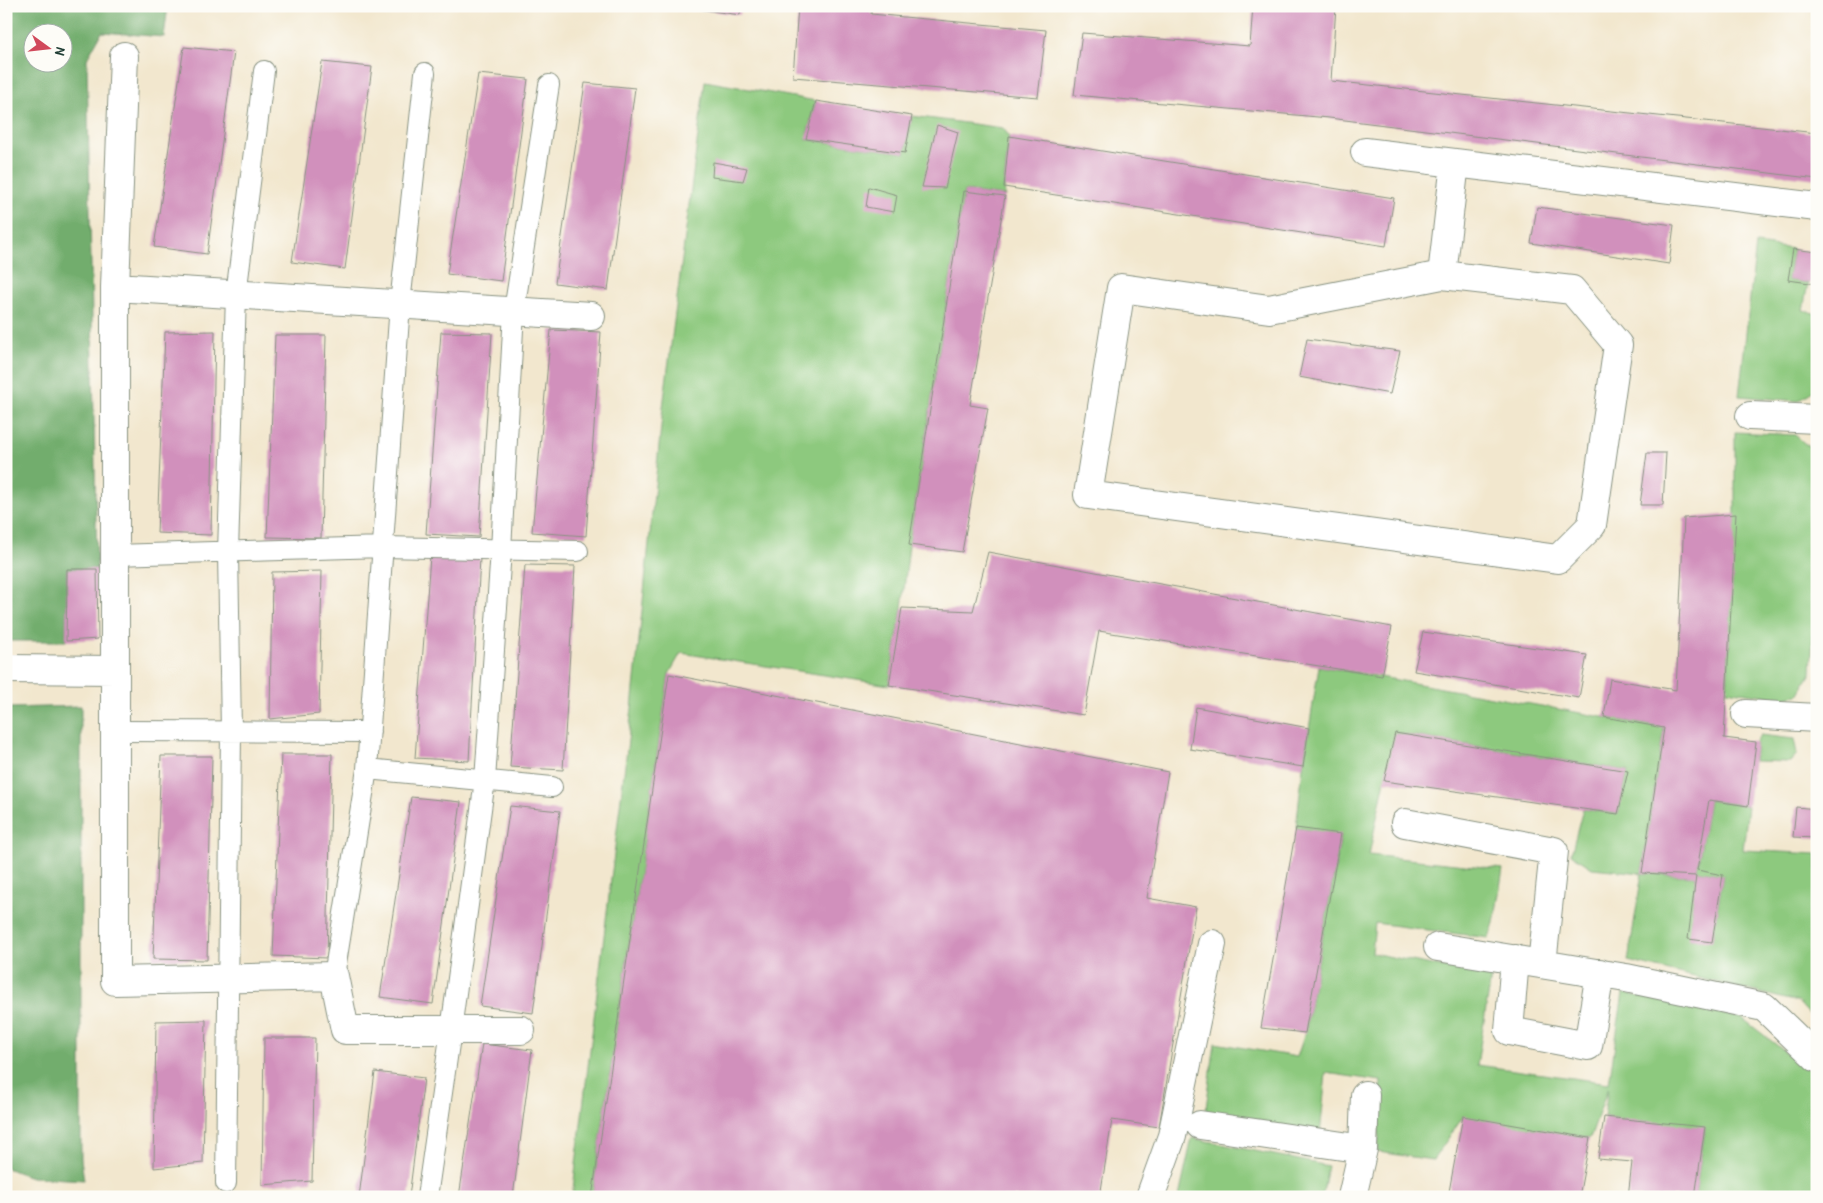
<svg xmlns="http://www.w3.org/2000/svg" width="1823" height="1203" font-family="'Patrick Hand',sans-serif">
  <rect width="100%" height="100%" fill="#fdfcf7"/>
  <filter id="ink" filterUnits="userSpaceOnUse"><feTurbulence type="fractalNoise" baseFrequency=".02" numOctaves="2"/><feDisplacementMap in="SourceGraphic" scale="10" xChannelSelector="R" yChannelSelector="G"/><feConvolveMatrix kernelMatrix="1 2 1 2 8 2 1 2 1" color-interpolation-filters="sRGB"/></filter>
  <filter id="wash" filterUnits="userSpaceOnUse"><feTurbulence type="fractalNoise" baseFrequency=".0096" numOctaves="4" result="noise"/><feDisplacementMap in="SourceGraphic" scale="20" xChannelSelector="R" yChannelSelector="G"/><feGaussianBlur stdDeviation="1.12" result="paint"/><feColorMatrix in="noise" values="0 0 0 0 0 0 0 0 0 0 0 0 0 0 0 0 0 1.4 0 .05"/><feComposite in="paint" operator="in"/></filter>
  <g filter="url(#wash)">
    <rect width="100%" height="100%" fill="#f2e7ce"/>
    <path fill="#8dc97e" stroke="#568359" d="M705 81 816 101 806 139 905 153 912 116 1003 128 1009 136 1004 186 1005 196 964 191 909 545 902 608 889 685 681 653 669 674 592 1197H572L632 708 663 407Z
      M1756 244 1793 249 1788 280 1808 283 1803 310 1817 314V388L1798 401 1739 396Z
      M1735 432 1795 435 1817 454V545L1811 673 1798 695 1780 698 1727 690 1735 516Z
      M1319 666 1664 728 1642 873 1696 876 1689 939 1712 941 1723 875 1697 870 1709 800 1748 806 1743 850 1817 854V1023L1798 1002 1628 961 1642 873 1592 868 1571 854 1583 809 1618 814 1628 771 1395 733 1369 855 1503 869 1494 923 1489 938 1375 923 1372 953 1491 977 1477 1065 1609 1083 1623 993 1742 1018 1810 1071 1817 1082V1197H1695L1705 1128 1604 1117 1608 1088 1590 1138 1463 1117 1433 1160 1378 1152 1381 1081 1326 1073 1320 1135 1205 1115 1215 1043 1297 1057 1305 1033 1341 835 1296 828 1303 767Z
      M1760 735 1794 739 1797 754 1790 762 1754 761 1756 742Z
      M1192 1138 1328 1166 1322 1197H1179Z"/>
    <path fill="#72ad6d" stroke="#487550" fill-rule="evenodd" d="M6 6H168L164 37 102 32 87 59 97 569H67L66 641H6ZM32 32H62V62H32Z
      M81 706V1159L84 1180 31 1177 6 1168V708Z"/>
    <g id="blocks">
      <path fill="#d190bc" d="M677 6H741L740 15Z
        M798 6H872L871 14 1046 30 1038 97 793 77Z
        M1253 6H1336L1331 81 1817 133V179L1329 118 1074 95 1082 33 1250 46Z
        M184 47 234 52 207 254 154 247Z
        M322 62 372 67 345 269 292 262Z
        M478 74 528 79 501 281 447 274Z
        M585 83 635 88 608 290 555 283Z
        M816 101 912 116 905 153 806 139Z
        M937 125 958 132 945 188 922 187Z
        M1009 136 1394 198 1386 246 1004 187Z
        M713 162 747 168 743 181 712 177Z
        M869 187 897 195 894 212 866 207Z
        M964 191 1005 196 970 405 988 408 962 552 909 545Z
        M1537 207 1674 225 1669 264 1531 243Z
        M1793 249 1817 252V284L1788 280Z
        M551 330 601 332 586 536 532 532Z
        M215 331 211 535 157 533 165 332Z
        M441 332 492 333 479 537 426 534Z
        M275 335H326L321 538 267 537Z
        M1307 339 1400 351 1390 394 1299 377Z
        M1647 453H1666L1663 505H1640Z
        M1736 514 1724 738 1756 742 1748 806 1709 800 1697 870 1723 875 1712 942 1688 939 1696 876 1642 873 1664 728 1604 717 1610 679 1676 690 1684 518Z
        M988 552 1392 627 1382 676 1099 631 1084 715 889 685 902 608 973 611Z
        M430 556 480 558 469 761 415 758Z
        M525 565 575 566 563 770 510 767Z
        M67 569H97L98 639 66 641Z
        M322 571 319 714 270 719 272 572Z
        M1423 632 1587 655 1579 698 1414 671Z
        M669 674 1168 772 1147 898 1196 907 1159 1127 1112 1120 1100 1197H592Z
        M1196 707 1309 728 1303 767 1190 749Z
        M1395 733 1628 771 1618 814 1384 781Z
        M281 754H332L327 958 273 956Z
        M161 756H212L207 960 153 959Z
        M411 797 461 802 433 1004 380 997Z
        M510 806 560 811 533 1013 480 1006Z
        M1796 807 1817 809V838L1793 837Z
        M1296 828 1341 834 1305 1033 1261 1028Z
        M206 1020 203 1163 154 1168 156 1021Z
        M264 1038H315L312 1181 262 1185Z
        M482 1044 532 1050 513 1197H459Z
        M375 1072 424 1078 409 1197H359Z
        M1463 1116 1590 1138 1579 1197H1448Z
        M1604 1117 1705 1127 1695 1197H1628L1632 1162 1598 1159Z"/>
    </g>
  </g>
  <g filter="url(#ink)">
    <use href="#blocks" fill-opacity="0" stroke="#889281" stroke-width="1"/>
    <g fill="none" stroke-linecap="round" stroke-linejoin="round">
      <defs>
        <path id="service" d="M115 555 383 547 578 551
          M115 731 370 732
          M367 769 552 787
          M334 976 367 769 400 304 425 73
          M226 1183 231 732 228 552 236 295 264 71
          M427 1197 451 1030 485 780 501 550 514 311 549 85"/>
        <path id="minor" d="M1365 152 1817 207
          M1442 275 1269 309 1121 288 1088 495 1558 559 1592 525 1618 345 1572 290 1442 275 1455 163
          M115 287 124 56
          M1750 416 1817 419
          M6 669 115 670V287L591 316
          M115 670V981L334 976 345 1030H521
          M1746 714 1817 718
          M1405 823 1554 851 1542 964
          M1438 947 1626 978 1764 1007 1817 1058
          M1515 959 1509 1031 1588 1046 1600 973
          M1200 1125 1363 1149
          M1150 1197 1172 1136 1212 944
          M1352 1197 1363 1149 1365 1095"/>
      </defs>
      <use href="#service" stroke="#889281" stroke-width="22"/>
      <use href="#minor" stroke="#889281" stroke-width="30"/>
      <use href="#service" stroke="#fff" stroke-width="20"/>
      <use href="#minor" stroke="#fff" stroke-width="28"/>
    </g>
  </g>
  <rect width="1823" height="1203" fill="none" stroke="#fdfcf7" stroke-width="25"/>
  <g transform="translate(48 48) rotate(105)"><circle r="24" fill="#fdfcf7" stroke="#a4b0a9"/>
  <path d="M0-4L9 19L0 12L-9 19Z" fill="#d1495b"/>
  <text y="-8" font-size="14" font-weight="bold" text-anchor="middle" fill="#1f3d34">N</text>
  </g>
</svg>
